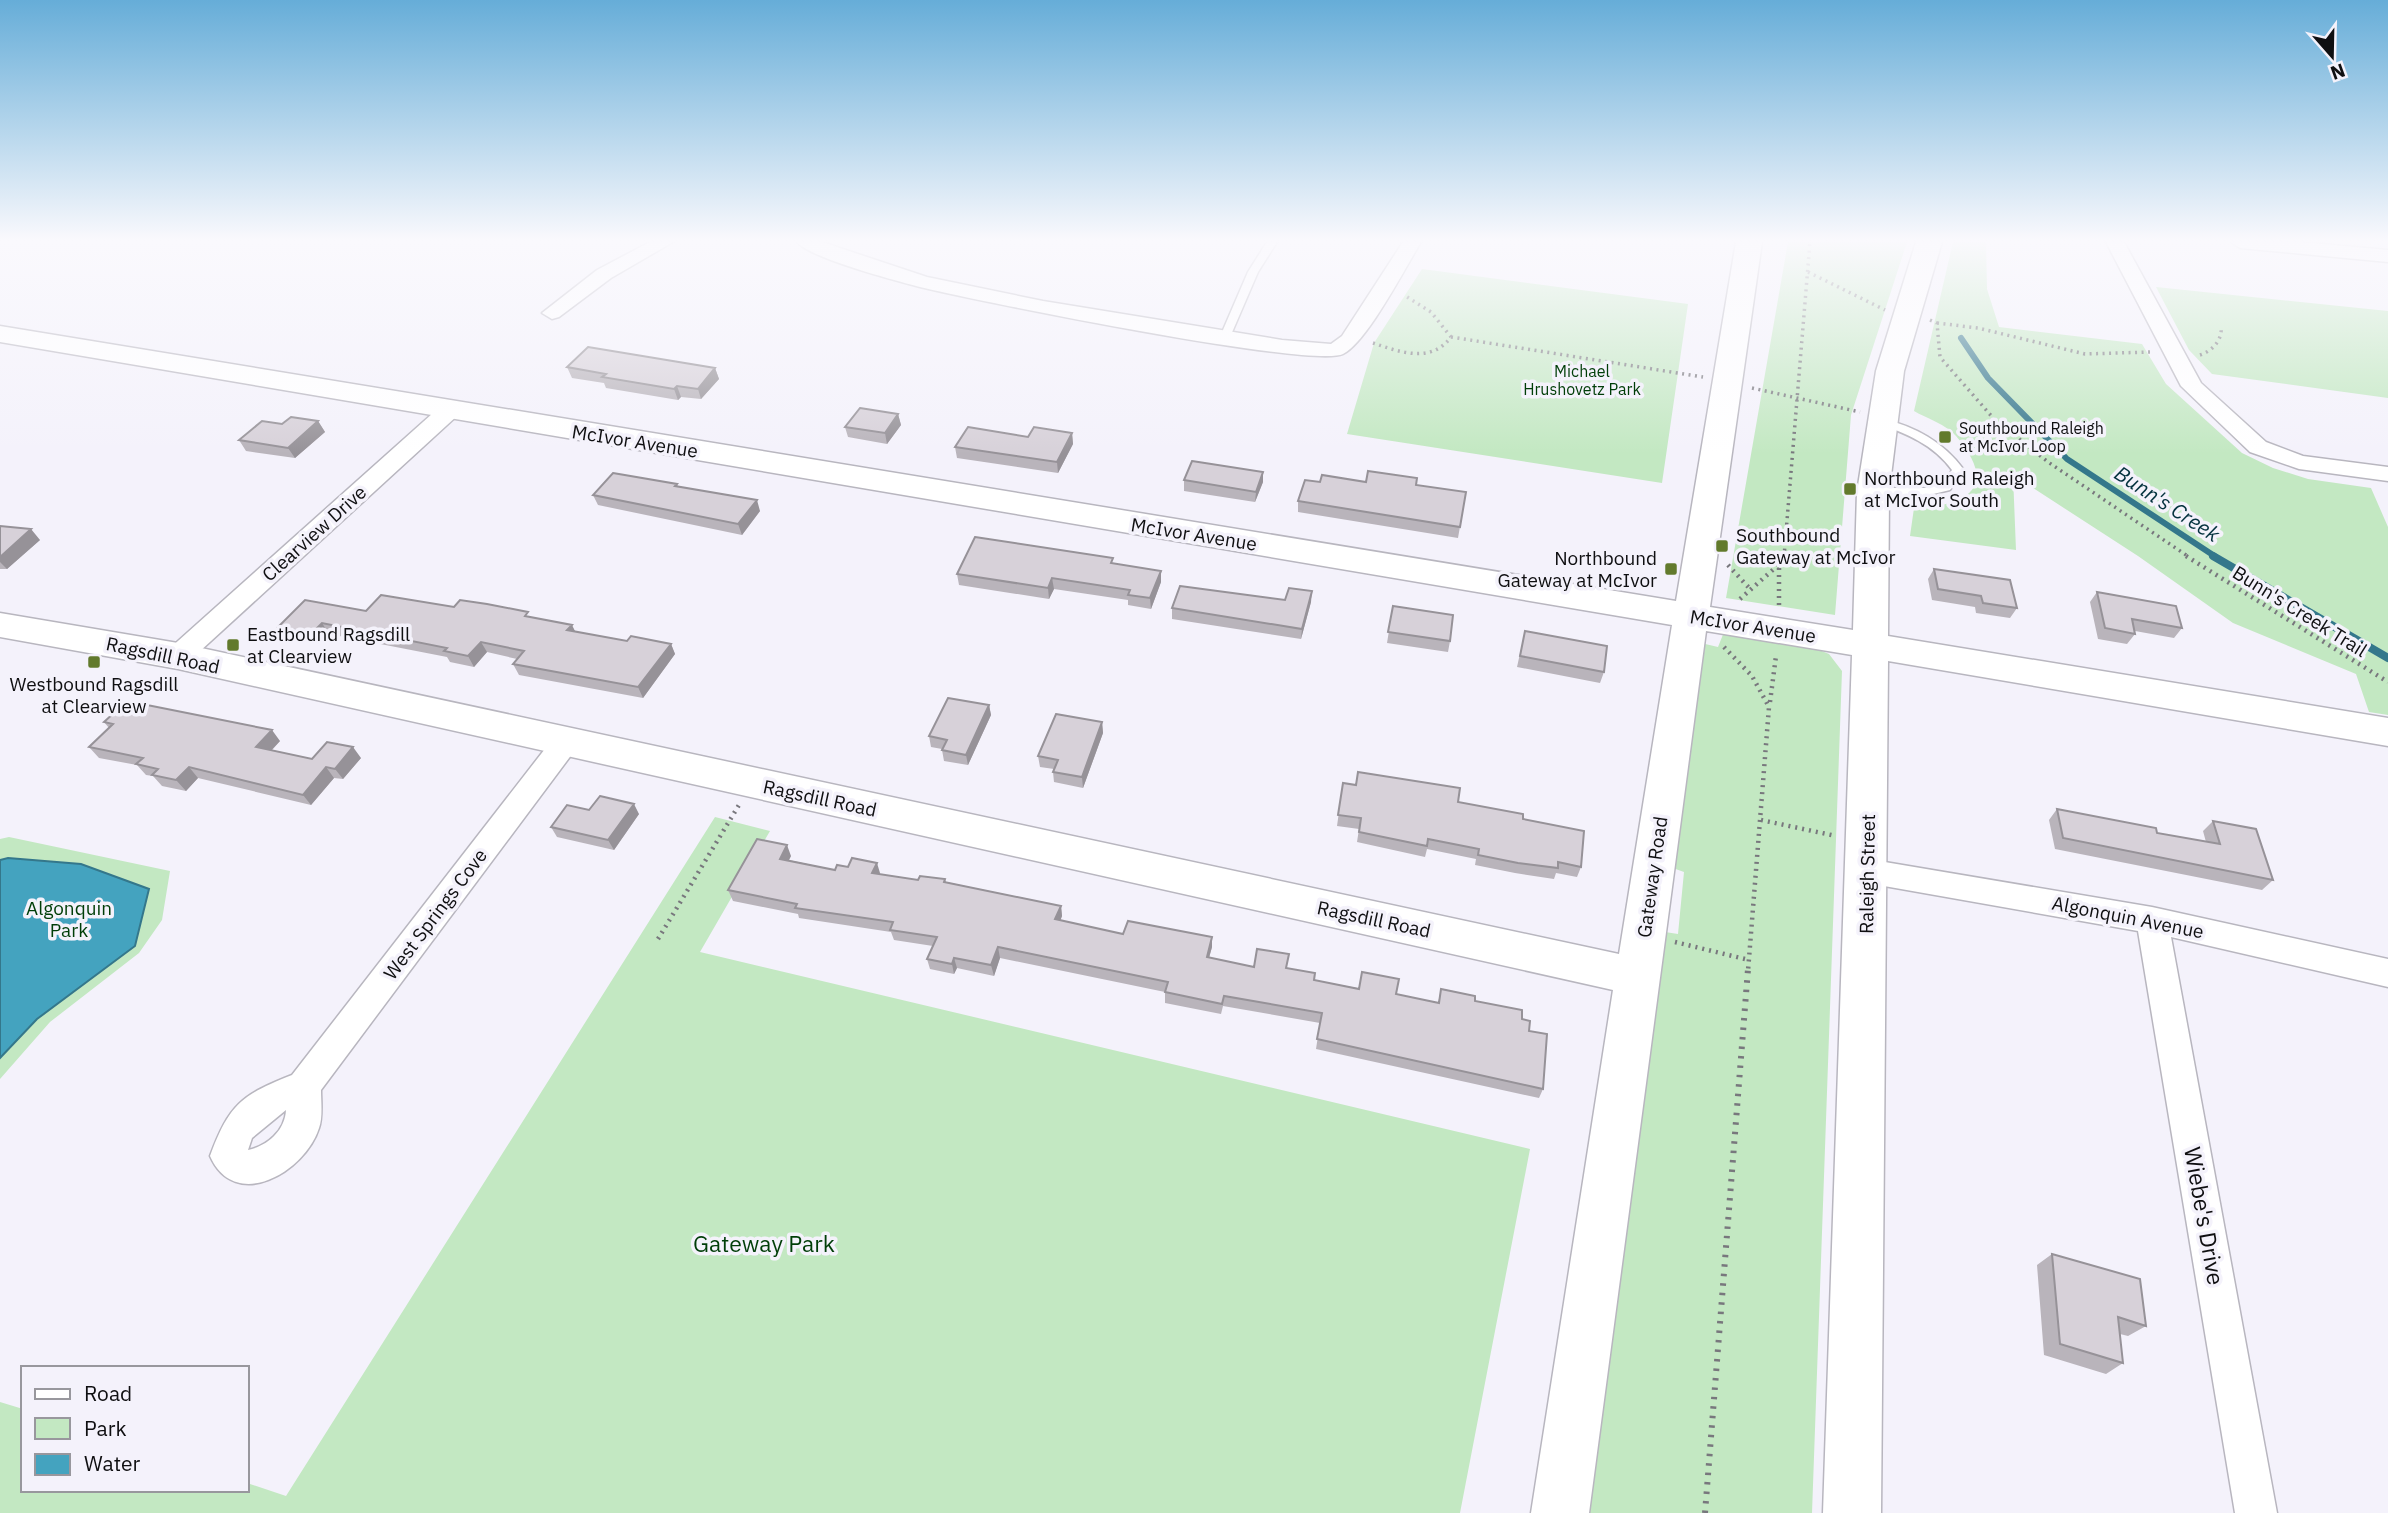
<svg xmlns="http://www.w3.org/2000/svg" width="2388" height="1513" font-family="'IBM Plex Sans',sans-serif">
  <rect width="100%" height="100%" fill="#f4f2fb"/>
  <path fill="#c3e8c2" d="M1788 242H1907L1851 415 1835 615 1726 598Z
    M1953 242H1986L1987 289 1999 327 2142 344 2166 384 2242 453 2273 468 2308 479 2371 488 2388 527V715L2369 712 2356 674 2233 623 2138 556 2013 475 2016 550 1910 536 1914 508C1969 506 1999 486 1956 436 1947 425 1926 418 1914 411Z
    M1422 269 1688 304 1662 483 1347 434 1374 343Z
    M2156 287 2388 311V398L2212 374 2189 350Z
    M1724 632 1807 645 1829 654 1842 671 1812 1513H1586L1665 932 1678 934 1684 872 1670 867 1701 643 1718 647Z
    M715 817 770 831 700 952 1530 1149 1460 1513H0V1402L23 1409V1490H247V1483L286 1496Z
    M9 837 170 871 162 920 139 953 50 1022 0 1079V839Z"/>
  <path fill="#44a3bf" stroke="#34778b" stroke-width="2" d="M8 858 81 864 149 889 135 946 37 1019 0 1058V860Z"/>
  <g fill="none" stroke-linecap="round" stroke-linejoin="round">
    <path stroke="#34778b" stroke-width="6" d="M1961 338 1988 378 2067 459 2216 557"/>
    <path stroke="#34778b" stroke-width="8" d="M2213 556 2388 658"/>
    <defs>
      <path id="lane" d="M1267 242H1277L1258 272 1230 337 1221 339 1220 337 1248 272Z
        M1881 418C1915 427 1943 441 1964 470L1950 490 1925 496 1869 495 1867 492 1873 488H1925L1942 484 1952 470C1933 444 1907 434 1877 423V419Z"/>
      <path id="street" d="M650 242H673L611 278 559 317 552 319 542 313 597 270Z
        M797 242H822L927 277 1043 301 1282 340 1331 344 1342 336 1403 242H1421C1405 268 1367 342 1343 354 1312 369 973 300 920 287 897 281 810 258 797 242Z
        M2106 242H2124L2201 383 2266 442 2303 456 2388 467V481L2299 469 2250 452 2181 386Z
        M2231 242H2300L2388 250V262L2240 248Z
        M450 404 461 410 458 415 187 663 178 665 169 663 165 656 169 649 442 405Z
        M565 733 575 736 579 743 575 750 321 1090C321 1102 323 1117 319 1128 305 1172 235 1213 210 1156 229 1105 241 1095 292 1075L555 736ZM286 1110C285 1131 267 1146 248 1150L252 1138Z
        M1867 859 2152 907 2388 959V987L2171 937 2277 1513H2235L2138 931 1867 883 1856 880 1852 871 1856 862Z"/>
      <path id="secondary" d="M1736 242H1762L1710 607 1853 630 1857 492 1876 371 1916 242H1942L1904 371 1889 492 1888 636 2388 718V746L1888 661 1881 1513H1823L1852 655 1706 631 1589 1513H1531L1613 990 178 669 0 637V613L178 643 1619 954 1672 625 0 342V326L1676 601Z"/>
    </defs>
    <use href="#lane" stroke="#b8b6bf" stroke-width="3"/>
    <use href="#street" stroke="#b8b6bf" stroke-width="3"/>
    <use href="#secondary" stroke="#b8b6bf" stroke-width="3"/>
    <path stroke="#78777d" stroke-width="3.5" stroke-dasharray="2 4.5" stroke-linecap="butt" d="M1808 272 1885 310
      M1930 320 1937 323 1940 357 1994 419 2048 462 2189 557
      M1937 323 1978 328 2085 354 2150 352
      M1451 337 1703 377
      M1373 343C1400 352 1431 364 1451 337L1431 312 1404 295
      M2200 355C2212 351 2223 340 2221 326
      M1752 388 1860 412
      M1784 557 1810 242"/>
    <path stroke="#78777d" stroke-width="4.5" stroke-dasharray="2 5" stroke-linecap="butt" d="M2186 556 2388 682
      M1728 565 1751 590
      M1779 568V605
      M1740 599 1784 560V556
      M1724 647 1752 676 1769 707 1748 971
      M1770 702 1776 656
      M1761 820 1836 836
      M658 939 739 805
      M1675 942 1749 960"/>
    <path stroke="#78777d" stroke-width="6" stroke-dasharray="2.5 7" stroke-linecap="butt" d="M1705 1513 1748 969"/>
    <use href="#lane" fill="#fff" fill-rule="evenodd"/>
    <use href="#street" fill="#fff" fill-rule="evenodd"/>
    <use href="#secondary" fill="#fff" fill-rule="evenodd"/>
  </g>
  <path fill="#b9b4bb" d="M567 367 715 368 719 379 701 399 681 397 678 400 606 388 604 383 572 378Z
    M898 414 901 425 887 444 848 437 845 427Z
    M318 421 325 432 295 458 246 451 239 440 282 424Z
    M1072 433 1073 444 1058 473 957 458 955 447 1028 437Z
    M1263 472V482L1255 502 1184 491V480Z
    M1320 482H1366L1416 485 1466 492 1458 538 1298 512V501Z
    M677 484 678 486 760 511 742 535 598 505 593 495Z
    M0 526 40 540 7 569H0Z
    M1113 563 1161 582 1151 609 1128 605V600L1054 589 1049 599 959 585 957 574Z
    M1934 569 2017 608 2010 618 1976 613 1975 607 1932 600 1928 579Z
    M2097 592 2182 628 2174 638 2135 631V634L2127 644 2098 639 2090 602Z
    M1285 600 1311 602 1301 639 1172 619V608Z
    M1393 606 1450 641 1448 652 1387 643Z
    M454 607 531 617 575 632 627 641 671 644 675 654 643 698 519 675 513 664 517 659 487 652 474 667 450 662 447 657 329 634 319 644 286 638 278 627 366 611Z
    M1525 631 1604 672 1600 683 1517 667Z
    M989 705 991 715 968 765 944 761 942 750V749L931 747 929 736Z
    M104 722 280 741 272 750 312 759 361 758 343 779 334 778 311 805 198 778 186 791 162 786 153 776 146 775 137 765 99 758 89 747 109 728Z
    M1102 722 1103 733 1083 788 1054 782 1053 772 1054 769 1040 767 1038 756Z
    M1343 783 1458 802 1523 819 1581 867 1577 877 1556 873 1554 879 1515 873 1475 865 1476 859 1427 849 1425 857 1357 842 1359 829 1337 826Z
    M2057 809 2157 833 2206 842 2203 831 2213 821 2273 880 2262 890 2055 849 2049 820Z
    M589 810 639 814 614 850 557 837 551 827Z
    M791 856 789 860 835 870 880 873V874L918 880 945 879 946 882 1061 906 1062 916 1060 920 1123 934 1212 947 1209 958 1254 967 1287 968 1314 980 1438 1003 1441 989 1522 1019 1529 1031 1543 1089 1539 1098 1316 1049 1320 1023 1223 1006 1221 1014 1165 1003V992L1000 958 994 976 957 968 954 974 930 969 927 959 933 946 894 940 891 932 799 918 798 914 733 901 728 890Z
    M2052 1254 2146 1326 2128 1336 2120 1334 2123 1363 2106 1374 2044 1355 2037 1265Z"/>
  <path fill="#969298" d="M715 368 719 379 701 399 698 389Z
    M677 386 681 397 678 400 674 389Z
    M898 414 901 425 887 444 885 433Z
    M318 421 325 432 295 458 288 448Z
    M1072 433 1073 444 1058 473 1057 462Z
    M1263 472V482L1255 502 1256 492Z
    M757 500 760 511 742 535 738 524Z
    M31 529 40 540 7 569 0 562V557Z
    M1161 571V582L1151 609 1150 598Z
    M1052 578 1054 589 1049 599 1048 588Z
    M1312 591 1311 602 1301 639 1302 629Z
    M322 623 329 634 319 644 312 633Z
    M572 625 577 635 567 630Z
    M481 642 487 652 474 667 468 656Z
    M671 644 675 654 643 698 638 687Z
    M989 705 991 715 968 765 966 755Z
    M1102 722 1103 733 1083 788 1082 777Z
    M272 730 280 741 265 757 256 747Z
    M353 747 361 758 343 779 335 769Z
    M189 767 198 778 186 791 176 780Z
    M326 767 334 778 311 805 303 795Z
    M634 804 639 814 614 850 608 840Z
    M787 845 791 856 784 869 780 859Z
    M877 863 880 873 875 884 872 873Z
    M1061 906 1062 916 1057 930 1055 919Z
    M1212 937V947L1206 968 1207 957Z
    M998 947 1000 958 994 976 991 965Z
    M954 958 957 968 954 974 952 964Z"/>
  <path fill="#d7d1d9" stroke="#969298" stroke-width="2" d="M588 347 715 368 698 389 677 386 674 389 602 377 606 374 567 367Z
    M860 408 898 414 885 433 845 427Z
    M291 417 318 421 288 448 239 440 262 421 282 424Z
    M968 427 1028 437 1034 427 1072 433 1057 462 955 447Z
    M1192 461 1263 472 1256 492 1184 480Z
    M1368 471 1417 478 1416 485 1466 492 1460 527 1298 501 1305 480 1320 482 1322 475 1366 482Z
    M613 473 677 484 675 486 757 500 738 524 593 495Z
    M0 526 31 529 0 557Z
    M975 537 1113 558 1111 563 1161 571 1150 598 1128 595 1130 590 1052 578 1048 588 957 574Z
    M1934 569 2010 580 2017 608 1983 603 1981 596 1938 589Z
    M1180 586 1285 600 1289 588 1312 591 1302 629 1172 608Z
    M2097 592 2176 606 2182 628 2132 619 2135 634 2105 628Z
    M381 595 454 607 460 600 487 604 528 612 525 616 572 625 567 630 627 641 631 636 671 644 638 687 513 664 524 651 481 642 468 656 444 651 447 648 322 623 312 633 278 627 305 600 366 611Z
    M1393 606 1453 615 1450 641 1388 632Z
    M1525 631 1607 646 1604 672 1520 656Z
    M948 698 989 705 966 755 942 750 947 740 929 736Z
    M127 701 272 730 256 747 312 759 327 742 353 747 335 769 326 767 303 795 189 767 176 780 152 775 158 769 136 764 143 758 89 747 113 724 104 722Z
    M1056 714 1102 722 1082 777 1053 772 1058 760 1038 756Z
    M1358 772 1460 788 1458 802 1523 814V819L1584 831 1581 867 1558 862V868L1518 863 1478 855 1479 849 1428 839 1427 846 1359 832 1361 818 1338 815 1343 783 1356 785Z
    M600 796 634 804 608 840 551 827 567 805 589 810Z
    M2057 809 2156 828 2157 833 2220 844 2213 821 2256 829 2273 880 2063 838Z
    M757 839 787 845 780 859 835 870 837 865 848 867 852 858 877 863 872 873 918 880 920 876 945 879 944 882 1061 906 1055 919 1123 934 1128 921 1212 937 1207 957 1254 967 1257 949 1289 954 1286 968 1315 973 1314 980 1359 989 1362 972 1399 979 1396 994 1439 1003 1441 989 1475 996V1001L1522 1010V1019L1530 1021 1529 1031 1547 1034 1543 1089 1317 1039 1322 1013 1224 996 1222 1004 1165 992 1168 982 998 947 991 965 954 958 952 964 927 959 937 937 890 930 893 922 795 908 797 904 728 890Z
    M2052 1254 2140 1279 2146 1326 2118 1317 2123 1363 2060 1344Z"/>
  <linearGradient id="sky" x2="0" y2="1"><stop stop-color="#66add8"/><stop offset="0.53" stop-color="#faf9fd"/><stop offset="1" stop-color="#faf9fd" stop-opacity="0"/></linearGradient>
  <rect width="2388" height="454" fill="url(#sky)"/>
  <g fill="#627a2c" stroke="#f4f2fb" stroke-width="2.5">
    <rect x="1938" y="430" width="14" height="14" rx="3.5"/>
    <rect x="1843" y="482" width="14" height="14" rx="3.5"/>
    <rect x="1715" y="539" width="14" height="14" rx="3.5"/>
    <rect x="1664" y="562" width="14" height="14" rx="3.5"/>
    <rect x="226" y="638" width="14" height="14" rx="3.5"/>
    <rect x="87" y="655" width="14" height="14" rx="3.5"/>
  </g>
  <g text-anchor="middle" stroke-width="7" stroke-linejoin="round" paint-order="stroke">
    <g font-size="16" fill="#003e08" stroke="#f4f2fb">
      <text x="1582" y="377">Michael<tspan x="1582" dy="18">Hrushovetz Park</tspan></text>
    </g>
    <g font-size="16" fill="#0f0f11" stroke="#f4f2fb" text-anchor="start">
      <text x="1959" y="434">Southbound Raleigh<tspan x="1959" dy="18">at McIvor Loop</tspan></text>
    </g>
    <g font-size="19" fill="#0f0f11" stroke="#f4f2fb">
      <text transform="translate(635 441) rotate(9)" y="7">McIvor Avenue</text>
      <text transform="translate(314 533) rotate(-42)" y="7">Clearview Drive</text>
      <text transform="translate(1194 534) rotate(9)" y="7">McIvor Avenue</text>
      <text transform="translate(2300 611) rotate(32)" y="7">Bunn's Creek Trail</text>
      <text transform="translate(1753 626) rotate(9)" y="7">McIvor Avenue</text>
      <text transform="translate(163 655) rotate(12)" y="7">Ragsdill Road</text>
      <text transform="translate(820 798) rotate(12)" y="7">Ragsdill Road</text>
      <text transform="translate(1867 874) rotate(-89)" y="7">Raleigh Street</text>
      <text transform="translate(1652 877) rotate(-82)" y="7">Gateway Road</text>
      <text transform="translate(435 914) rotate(-53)" y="7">West Springs Cove</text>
      <text transform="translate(2128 917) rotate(11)" y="7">Algonquin Avenue</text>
      <text transform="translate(1374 919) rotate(12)" y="7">Ragsdill Road</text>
    </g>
    <g font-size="19" fill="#0f0f11" stroke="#f4f2fb" text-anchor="start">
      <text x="1864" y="485">Northbound Raleigh<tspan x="1864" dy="22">at McIvor South</tspan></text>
      <text x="1736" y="542">Southbound<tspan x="1736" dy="22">Gateway at McIvor</tspan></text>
      <text x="1657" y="565" text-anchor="end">Northbound<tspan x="1657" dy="22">Gateway at McIvor</tspan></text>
      <text x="247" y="641">Eastbound Ragsdill<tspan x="247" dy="22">at Clearview</tspan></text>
      <text x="94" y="691" text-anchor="middle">Westbound Ragsdill<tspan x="94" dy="22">at Clearview</tspan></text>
    </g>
    <g font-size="19" fill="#003e08" stroke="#f4f2fb">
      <text x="69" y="915">Algonquin<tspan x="69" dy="22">Park</tspan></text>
    </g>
    <g font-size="21" font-style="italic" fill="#04323e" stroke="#f4f2fb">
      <text transform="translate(2167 504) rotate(33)" y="7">Bunn's Creek</text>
    </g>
    <g font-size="23" fill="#0f0f11" stroke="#f4f2fb">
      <text transform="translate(2204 1216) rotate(80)" y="8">Wiebe's Drive</text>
    </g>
    <g font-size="23" fill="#003e08" stroke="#f4f2fb">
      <text x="764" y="1252">Gateway Park</text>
    </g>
  </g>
  <rect x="21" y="1366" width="228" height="126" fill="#f4f2fb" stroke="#98979d" stroke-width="2"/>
  <rect x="35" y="1389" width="35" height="10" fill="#ffffff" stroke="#98979d" stroke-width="2"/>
  <text x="84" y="1401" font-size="21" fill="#0f0f11">Road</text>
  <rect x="35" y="1418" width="35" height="21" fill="#c3e8c2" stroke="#98979d" stroke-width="2"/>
  <text x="84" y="1436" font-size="21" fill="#0f0f11">Park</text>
  <rect x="35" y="1454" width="35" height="21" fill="#44a3bf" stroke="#98979d" stroke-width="2"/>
  <text x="84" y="1471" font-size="21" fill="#0f0f11">Water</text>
  <g transform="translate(2332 56) rotate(160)" stroke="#f4f2fb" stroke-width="5" paint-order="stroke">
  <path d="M0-5L12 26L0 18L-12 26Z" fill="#0f0f11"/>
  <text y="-10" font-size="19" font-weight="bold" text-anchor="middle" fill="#0f0f11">N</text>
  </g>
</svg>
